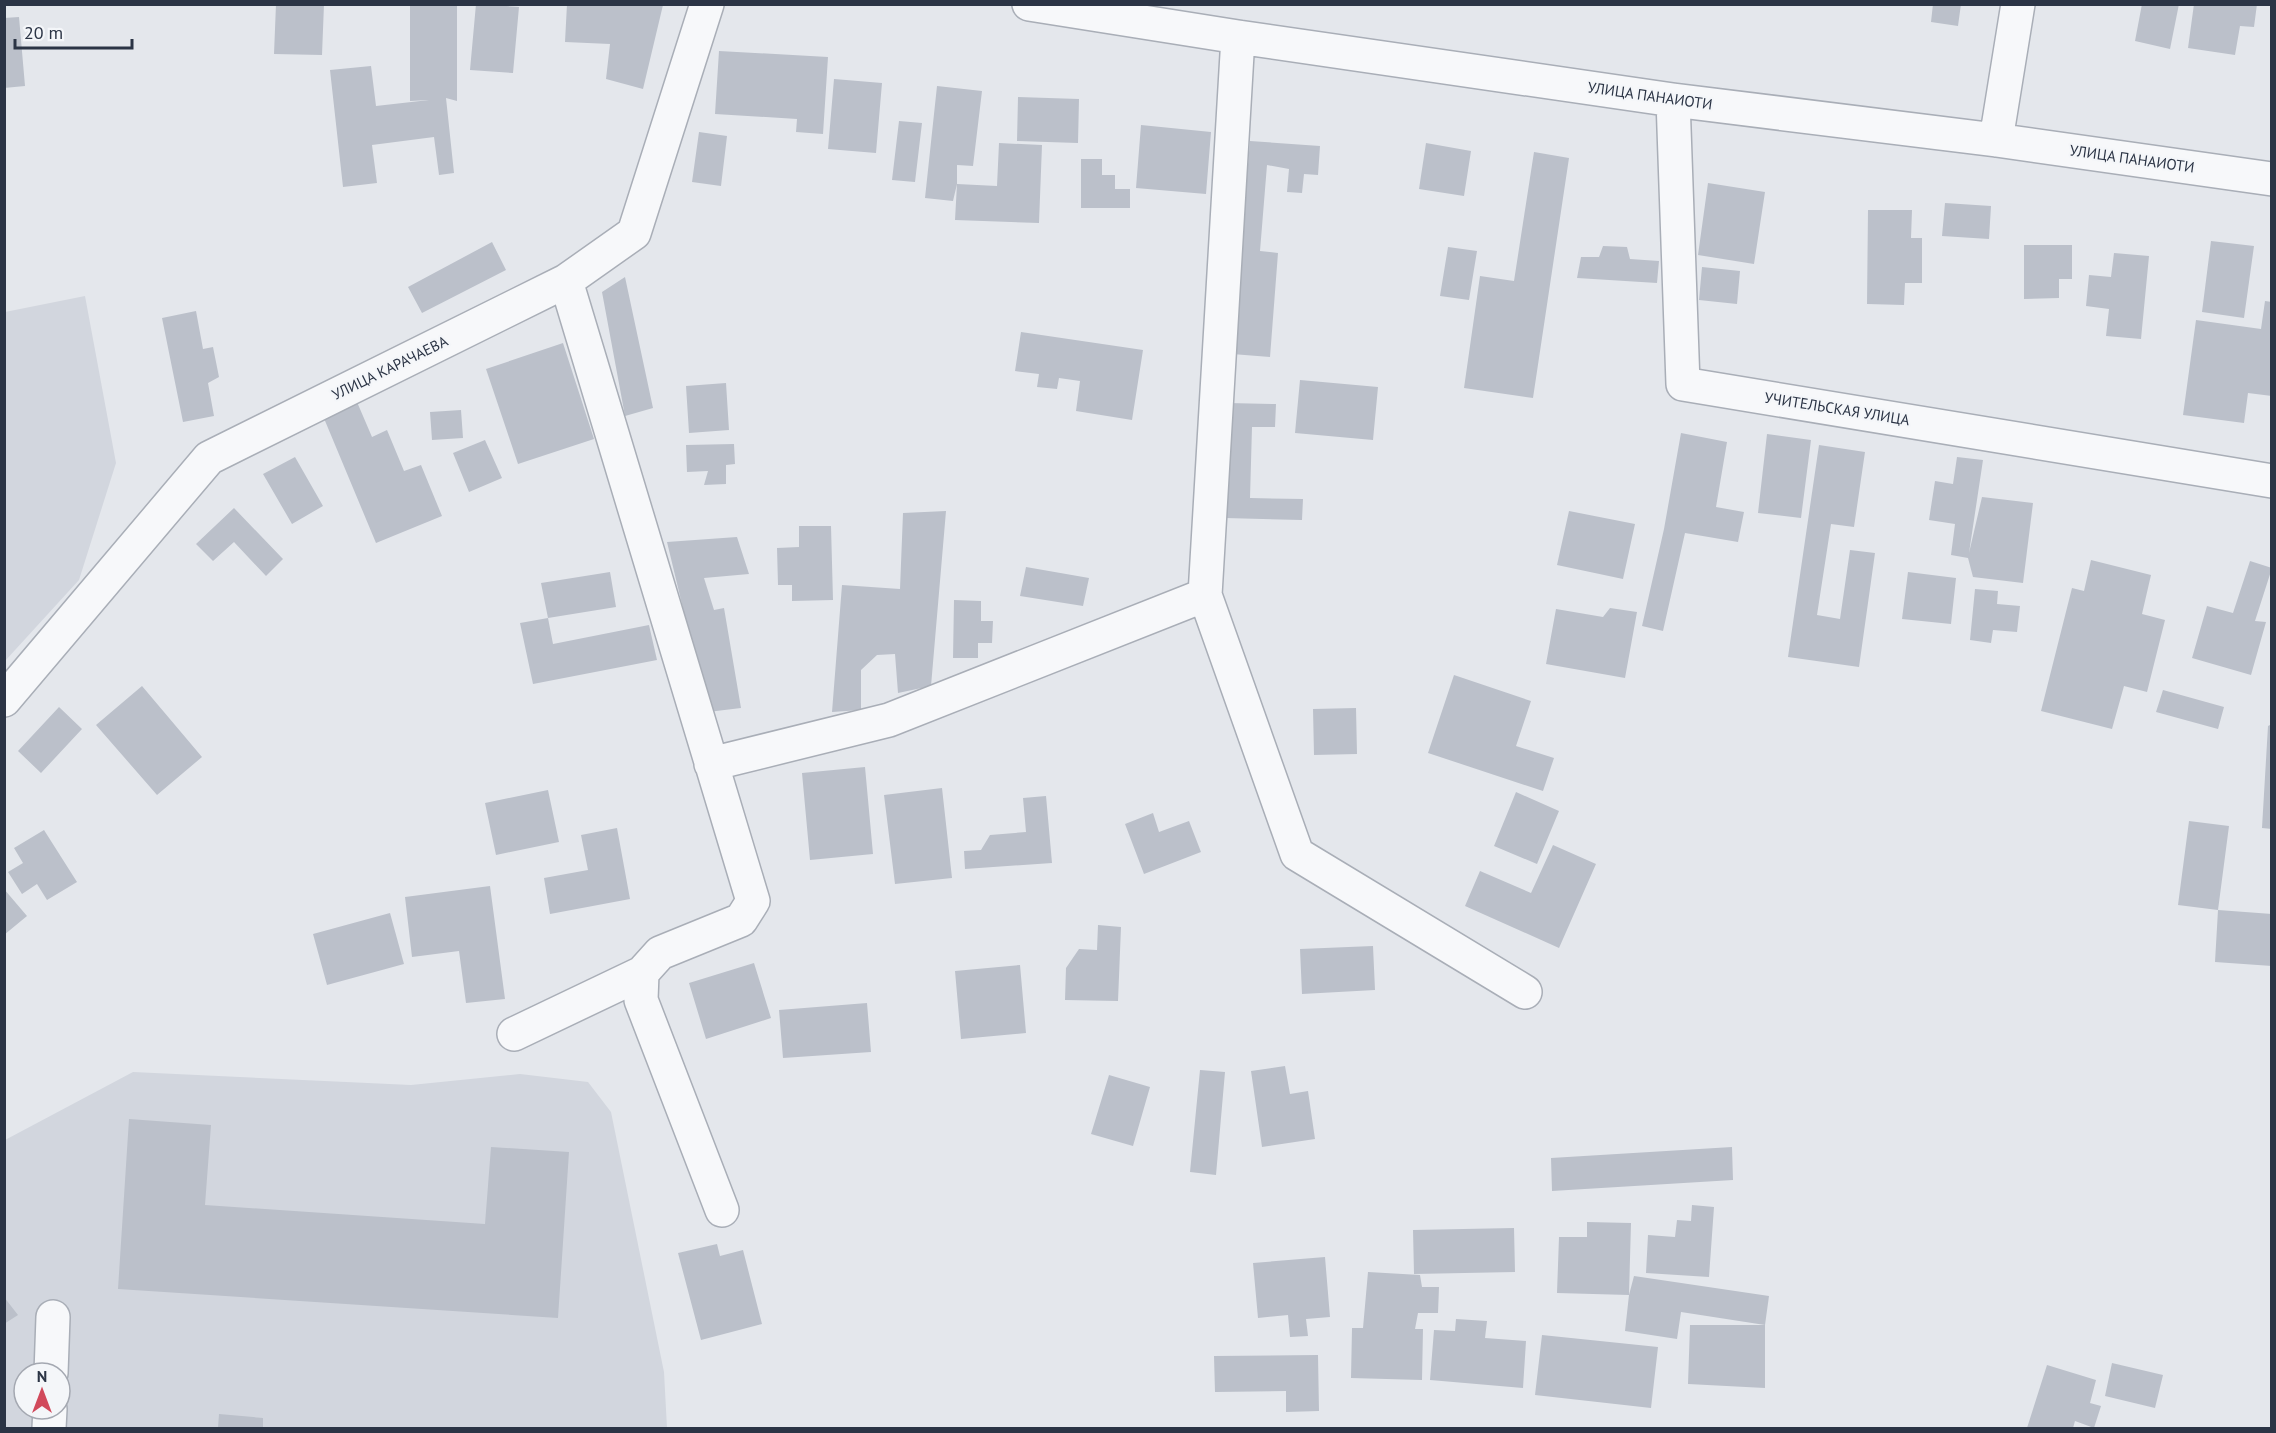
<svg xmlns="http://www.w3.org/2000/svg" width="2276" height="1433" font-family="'PT Sans',sans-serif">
  <rect width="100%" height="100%" fill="#e4e7ec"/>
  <path fill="#d2d6de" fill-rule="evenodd" d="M85 296 116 463 79 580 5 661V312Z
    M133 1072 411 1085 520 1074 588 1082 611 1112 664 1372 667 1428H5V1140ZM24 1373H60V1409H24Z"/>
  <path fill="#bbc0ca" d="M276 4H324L322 55 274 54Z
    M410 4H457V101L446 98 454 173 439 175 434 137 372 145 377 183 343 187 330 70 371 66 376 106 429 100 410 101Z
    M476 4 519 7 513 73 470 70Z
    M567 4 663 5 643 89 606 79 610 44 565 42Z
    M1933 4H1961L1958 26 1931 22Z
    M2142 4H2179L2170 49 2135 41Z
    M2194 4H2257L2254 27 2240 26 2235 55 2188 48Z
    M19 17 25 86 4 88V18Z
    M719 51 828 57 823 134 796 132 797 119 715 114Z
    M834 79 882 83 876 153 828 149Z
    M937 86 982 91 973 166 957 165V184L953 201 925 198Z
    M1018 97 1079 99 1078 143 1017 141Z
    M899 121 922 123 915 182 892 180Z
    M1141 125 1211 132 1206 194 1136 188Z
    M699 132 727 136 721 186 692 182Z
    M1250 141 1320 146 1318 175 1304 174 1302 193 1287 192 1289 169 1267 165 1260 251 1278 253 1270 357 1232 354Z
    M999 143 1042 145 1039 223 955 220 957 184 997 186Z
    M1426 143 1471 151 1464 196 1419 189Z
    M1534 152 1569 158 1533 398 1464 388 1480 276 1514 281Z
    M1081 159H1102V175H1115V189H1130V208H1081Z
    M1708 183 1765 192 1754 264 1698 255Z
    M1945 203 1991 206 1989 239 1942 236Z
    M1868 210H1912L1911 238H1922V283H1905L1904 305 1867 304Z
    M2211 241 2254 246 2244 318 2202 312Z
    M492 242 506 270 422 313 408 287Z
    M2024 245H2072V279H2059V298L2024 299Z
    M1603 246 1627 247 1630 259 1659 261 1657 283 1577 278 1581 257H1599Z
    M1448 247 1477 251 1469 300 1440 296Z
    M2114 253 2149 256 2141 339 2106 336 2109 309 2086 306 2089 275 2111 277Z
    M1702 267 1740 271 1737 304 1699 300Z
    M625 277 653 408 625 416 602 292Z
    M2265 301 2272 302V396L2248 393 2244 423 2183 415 2196 320 2261 329Z
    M196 311 203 349 213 347 219 377 208 383 214 416 183 422 162 318Z
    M1021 332 1143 350 1132 420 1076 411 1080 381 1059 378 1057 389 1037 387 1039 374 1015 371Z
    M563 343 594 439 518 464 486 369Z
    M1300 380 1378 387 1373 440 1295 433Z
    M726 383 729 430 689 433 686 386Z
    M357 402 372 437 387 430 404 471 421 465 442 516 376 543 323 416Z
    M1228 403 1276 404 1275 427H1252L1250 498 1303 499 1302 520 1225 518Z
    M461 410 463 438 432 440 430 412Z
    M1681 433 1727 442 1716 507 1744 512 1738 542 1685 533 1663 631 1642 626 1664 529Z
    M1767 434 1811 440 1801 518 1758 513Z
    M485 440 502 478 469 492 453 453Z
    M734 444 735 464 726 465V484L704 485 708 471 687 472 686 445Z
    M1819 445 1865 452 1854 527 1831 524 1817 615 1840 619 1850 550 1875 553 1859 667 1788 657Z
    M295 457 323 506 292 524 263 474Z
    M1957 457 1983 460 1969 553 1982 497 2033 503 2023 583 1973 577 1968 558 1951 555 1955 524 1929 520 1935 481 1953 484Z
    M234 508 283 559 266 576 234 542 213 561 196 544Z
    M946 511 931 686 898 693 895 654 877 655 861 670V710L832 712 842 585 900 589 903 513Z
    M1569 511 1635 524 1623 579 1557 565Z
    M799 526H831L833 600 792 601V585H778L777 548 799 547Z
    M737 537 749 574 704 578 714 610 724 608 741 708 708 712 667 542Z
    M2091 560 2151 575 2142 614 2165 620 2147 692 2124 686 2112 729 2041 711 2072 588 2084 591Z
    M2250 561 2272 568 2255 621 2266 622 2251 675 2192 658 2207 606 2233 613Z
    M1026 567 1089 578 1083 606 1020 596Z
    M610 572 616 607 548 618 541 583Z
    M1908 572 1956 578 1951 624 1902 619Z
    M1975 589 1998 591 1997 604 2020 606 2017 632 1993 630 1991 643 1970 640Z
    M954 600 981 601V621H993L992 643H978V658H953Z
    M1610 608 1637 612 1625 678 1546 664 1556 609 1603 617Z
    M548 618 553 644 649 625 657 660 533 684 520 623Z
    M1454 675 1531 701 1516 746 1554 758 1543 791 1428 753Z
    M142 686 202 757 157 795 96 725Z
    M2163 690 2224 707 2218 729 2156 712Z
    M59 707 82 729 41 773 18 751Z
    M1356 708 1357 754 1314 755 1313 709Z
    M2272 724V829L2262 828 2268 726Z
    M865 767 873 854 810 860 802 773Z
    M942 788 952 878 895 884 884 795Z
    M548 790 559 842 496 855 485 803Z
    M1516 792 1559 811 1537 864 1494 846Z
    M1046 796 1052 863 965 869 964 851 981 850 990 835 1026 832 1023 798Z
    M1153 813 1159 832 1189 821 1201 852 1144 874 1125 824Z
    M2189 821 2229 826 2218 910 2178 905Z
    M617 828 630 899 550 914 544 878 588 870 581 835Z
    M44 830 77 882 47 900 37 884 22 894 8 872 23 863 14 848Z
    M1553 845 1596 864 1559 948 1465 906 1480 871 1531 893Z
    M490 886 505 999 466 1003 459 951 412 957 405 897Z
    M4 889 27 916 4 935Z
    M2218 910 2272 914V966L2215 962Z
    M390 913 404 964 327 985 313 934Z
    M1098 925 1121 927 1118 1001 1065 1000 1066 968 1079 949 1097 950Z
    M1373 946 1375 990 1302 994 1300 949Z
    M754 963 771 1018 706 1039 689 983Z
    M1020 965 1026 1033 961 1039 955 971Z
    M867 1003 871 1052 783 1058 779 1010Z
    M1285 1066 1290 1094 1308 1091 1315 1139 1262 1147 1251 1071Z
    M1200 1070 1225 1072 1216 1175 1190 1172Z
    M1109 1075 1150 1087 1133 1146 1091 1134Z
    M129 1119 211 1125 205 1205 485 1224 491 1147 569 1152 558 1318 118 1289Z
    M1732 1147 1733 1180 1552 1191 1551 1158Z
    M1692 1205 1714 1207 1709 1277 1646 1273 1648 1235 1675 1237 1677 1220 1691 1221Z
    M1587 1222 1631 1223 1629 1295 1557 1293 1559 1237H1587Z
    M1514 1228 1515 1272 1414 1274 1413 1230Z
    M717 1244 720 1256 743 1250 762 1324 701 1340 678 1253Z
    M1325 1257 1330 1317 1306 1319 1308 1336 1290 1337 1288 1315 1258 1318 1253 1263Z
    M1368 1272 1420 1275 1422 1287H1439L1438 1313H1418L1415 1329H1423L1422 1380 1351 1378 1352 1328H1363Z
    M1634 1276 1769 1296 1765 1325 1681 1312 1677 1339 1625 1331 1629 1295Z
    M4 1297 18 1315 4 1324Z
    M1456 1319 1487 1321 1485 1338 1526 1341 1523 1388 1430 1380 1434 1330 1455 1331Z
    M1690 1325H1765V1388L1688 1384Z
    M1542 1335 1658 1347 1651 1408 1535 1395Z
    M1318 1355 1319 1411 1286 1412V1391L1215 1392 1214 1356Z
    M2112 1363 2163 1375 2155 1408 2105 1396Z
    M2047 1365 2096 1380 2090 1403 2101 1406 2094 1428 2075 1421 2073 1428H2027Z
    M219 1414 263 1418V1428H218Z"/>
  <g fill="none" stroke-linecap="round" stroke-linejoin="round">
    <defs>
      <path id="minor" d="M1029 4 1238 37 1673 100 1996 140 2272 179
        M1238 37 1205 595 1297 854 1525 992
        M1673 100 1683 384 2272 481
        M1996 140 2018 4
        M566 281 753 901 741 920 660 953 642 973 641 1000 722 1210
        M4 700 209 458 566 281 634 233 707 4
        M711 764 889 720 1205 595
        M514 1034 642 973
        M51 1373 53 1317
        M49 1428 50 1409"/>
    </defs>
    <use href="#minor" stroke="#a9aeb7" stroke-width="36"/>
    <use href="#minor" stroke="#f7f8fa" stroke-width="33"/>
  </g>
  <g text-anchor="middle" stroke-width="4.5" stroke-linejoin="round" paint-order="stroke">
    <g font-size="15" fill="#2b3445" stroke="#f4f6f9">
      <text transform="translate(1650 96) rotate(8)" y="5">УЛИЦА ПАНАИОТИ</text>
      <text transform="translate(2132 159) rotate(8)" y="5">УЛИЦА ПАНАИОТИ</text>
      <text transform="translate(390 368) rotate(-26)" y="5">УЛИЦА КАРАЧАЕВА</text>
      <text transform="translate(1837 409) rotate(9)" y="5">УЧИТЕЛЬСКАЯ УЛИЦА</text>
    </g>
  </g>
  <rect width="2276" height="1433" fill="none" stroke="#2b3445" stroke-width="12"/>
  <g transform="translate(42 1391)"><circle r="28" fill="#f4f6f9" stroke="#a4a8b1" stroke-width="1.5"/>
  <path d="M0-4.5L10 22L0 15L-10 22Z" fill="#d1495b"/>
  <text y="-9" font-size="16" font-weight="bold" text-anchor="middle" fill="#2b3445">N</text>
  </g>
  <path d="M15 39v9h117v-9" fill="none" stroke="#2b3445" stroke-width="3"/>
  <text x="24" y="39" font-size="18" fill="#2b3445" stroke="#f4f6f9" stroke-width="4.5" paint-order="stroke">20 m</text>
</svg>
